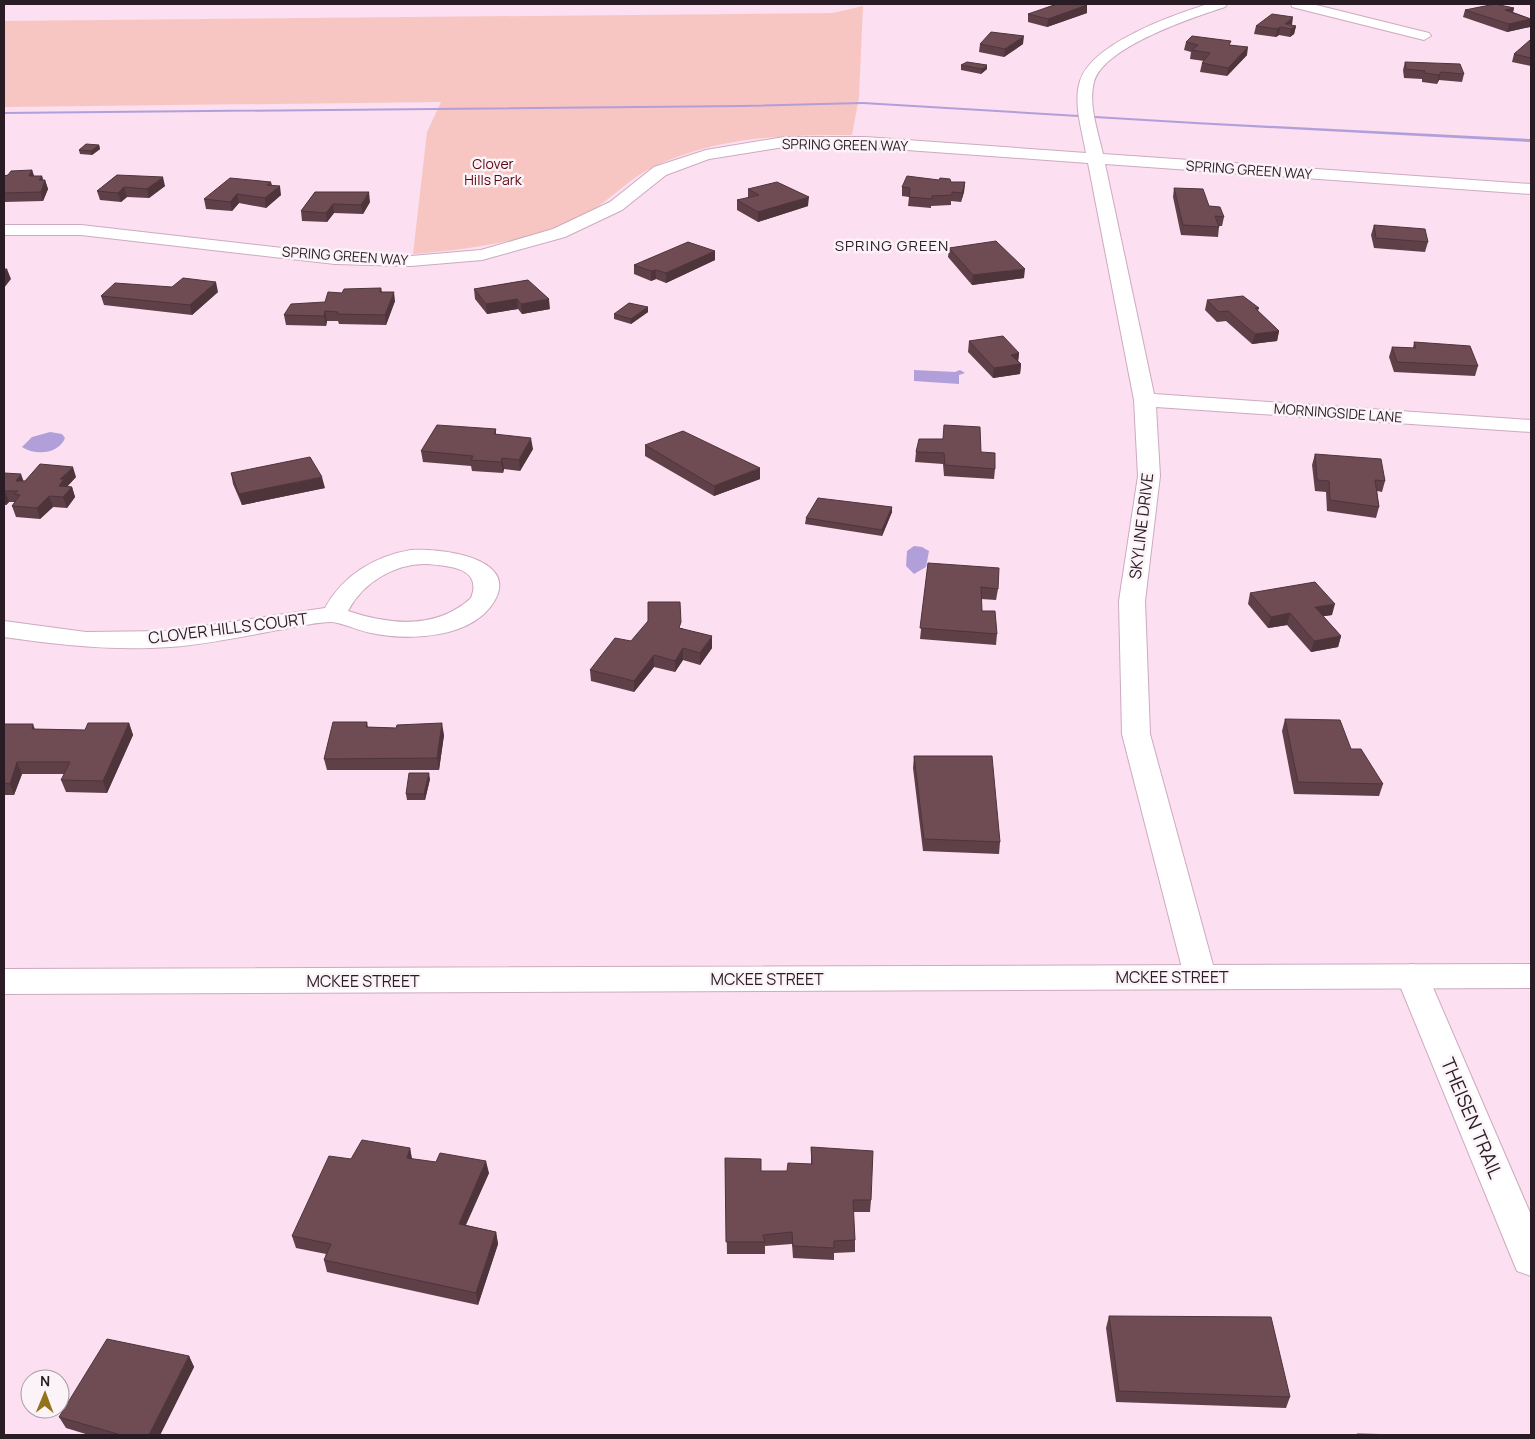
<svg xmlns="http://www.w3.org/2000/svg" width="1535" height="1439" font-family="Manrope,sans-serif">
  <rect width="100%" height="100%" fill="#fcdff0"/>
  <path fill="#f7c6c2" d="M863 6 859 97 852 135C796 135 739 136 686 154 667 160 648 168 632 180 617 191 605 203 589 212 534 241 473 249 413 254L427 132 441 102 4 107V21L833 13Z"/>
  <path fill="#b19fd9" d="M914 370 955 372 960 370 965 373 959 375V384L914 381Z
    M50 432 62 434 65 438C59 454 35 456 22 447L32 437Z
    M914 546 922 547 929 551 926 567 914 574 906 566 907 551Z"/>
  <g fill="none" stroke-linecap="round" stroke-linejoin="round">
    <path fill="#b19fd9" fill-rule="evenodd" d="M863 102 1195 122 1531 139V142L1195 124 863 104 743 107 4 114V112L743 105Z"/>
    <defs>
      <path id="minor" d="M1208 4H1227L1225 7C1194 17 1103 47 1094 82 1088 105 1098 131 1103 154L1531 184V194L1105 164 1154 394 1531 420V432L1156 407 1160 476 1145 601 1150 734 1216 976 1212 985 1200 988 1188 985 1184 976 1122 734 1119 601 1138 476 1134 400 1088 163 865 147H784L709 159 666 175 622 210 565 237 482 260 411 266 335 264 81 235H4V225H81L335 254 411 256 481 250 553 229 610 202 654 167 706 150 784 137H865L1086 153C1082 130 1073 103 1080 81 1092 43 1173 15 1208 4Z
        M1291 4H1312L1429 33 1431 36 1424 40 1292 7Z
        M411 550C436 548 519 556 495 600 473 639 409 641 371 633 359 631 341 622 331 622 317 622 303 626 289 628 250 635 209 644 170 647 113 651 60 645 4 637V621L86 632 170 631 325 608C343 575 375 556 411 550ZM427 564C448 566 483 567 471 598 436 630 390 625 348 611 363 582 396 563 427 564Z
        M1412 964 1424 967 1428 976 1531 1215V1276L1517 1271 1512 1259 1396 976 1400 967Z"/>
      <path id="tertiary" d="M1531 964V988L4 994V969Z"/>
    </defs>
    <use href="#minor" stroke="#cdaac0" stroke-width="2"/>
    <use href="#tertiary" stroke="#cdaac0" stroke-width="2"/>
    <use href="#minor" fill="#fff" fill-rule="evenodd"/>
    <use href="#tertiary" fill="#fff" fill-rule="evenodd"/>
  </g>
  <path fill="#5f4048" d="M1087 5V13L1047 27 1028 22V14Z
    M1514 8 1513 12 1531 19 1530 27 1507 32 1463 17 1465 10Z
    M1292 25 1296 26 1294 34 1290 37 1279 35 1276 37 1254 34 1256 26Z
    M1531 40V66L1512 62 1514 54Z
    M1186 42 1231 45 1247 55 1227 76 1200 72 1202 63 1204 61 1190 59 1191 52 1184 50Z
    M980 44H1023L1004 57 979 52Z
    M1405 62 1464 74 1462 82 1439 80 1437 84 1422 82V79L1404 78 1403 70Z
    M961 65 987 69 981 74 961 70Z
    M99 145 100 149 92 155 80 154 79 150Z
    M32 170 34 176H42L43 180H45L48 189 43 201 4 202V176L8 175Z
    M117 175 165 186 149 198 127 197 121 202 100 200 97 191Z
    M271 182 272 185 281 195 266 208 239 203 232 211 206 209 204 199Z
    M951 182H965L964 192 961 202 951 201V205L931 206V208L908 206 909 197 902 196V187Z
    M1174 188 1209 206 1224 217 1222 226H1219V227L1218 237 1181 235 1173 197Z
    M748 189 808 206 758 222 737 210V200L748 198Z
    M315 192 370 202 363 214 334 213 327 222 302 221 301 211Z
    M1374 225 1428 242 1425 252 1374 248 1371 235Z
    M949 248 1024 278 972 285 948 257Z
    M715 251V260L666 283 656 279 651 281 634 274V265Z
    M528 280 550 309 522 314 518 309 487 314 475 299 474 289Z
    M381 288 382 292 395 301 386 325 339 324 338 321H327L326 326 286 325 284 315 325 302 342 293Z
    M218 292 192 315 104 305 101 296Z
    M1207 300 1259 308 1258 311 1279 331 1277 341 1252 344 1226 321 1217 322 1205 310Z
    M648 307V312L631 324 614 319V314Z
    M969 341 1019 353 1018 361 1021 364 1020 374 993 378 968 352Z
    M1414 342 1478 366 1475 376 1394 372 1389 357 1392 347 1413 348Z
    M496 429V434L533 449 520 471 504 469 503 473 472 471 471 466 423 462 421 451Z
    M645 445 760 479 714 496 645 456Z
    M916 452H981L995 469 994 479 944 476 943 464 915 462Z
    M1315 454 1385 481 1382 492 1377 491 1379 507 1376 518 1327 511 1326 492 1315 491 1312 465Z
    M4 473 23 481 76 477 67 486 72 487 75 497 67 508 53 507 40 519 16 517 12 506 15 502H9L6 505H4Z
    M231 473 325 488 242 505 233 484Z
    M892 512 882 536 805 524 806 518Z
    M928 563 998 589 996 600 981 599 982 611 997 634 996 645 920 639Z
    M1250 593 1332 615 1323 616 1341 636 1338 647 1311 652 1287 625 1268 628 1248 604Z
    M682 628 712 648 700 665 683 660 675 672 654 667 634 692 591 681 590 670 631 641Z
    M1285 719 1351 749 1383 784 1379 796 1294 794 1282 731Z
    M367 722 368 727 396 728 444 735 439 770H327L324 759Z
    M129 723 133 735 107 793 66 792 61 780 65 774H22L14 795H4V724H33L35 729 85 730Z
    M914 756 1000 842 999 854 923 851 913 768Z
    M430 779 425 800H407L406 794Z
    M811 1147 871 1200 870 1212H853L855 1240V1252L834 1253V1260L793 1258 792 1244 765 1246V1254H727L725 1158 761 1171H787L811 1164Z
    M410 1148 412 1159 489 1173 466 1225 496 1232 498 1244 478 1305 327 1272 324 1260 326 1254 296 1248 292 1236 351 1159Z
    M1109 1316 1290 1397 1286 1408 1116 1402 1106 1328Z
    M189 1356 194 1367 160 1435H89L66 1428 59 1417Z"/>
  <path fill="#4e343b" d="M1087 5V13L1047 27 1048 19Z
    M1514 8 1512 16 1505 10Z
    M1293 17 1292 25 1285 24Z
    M1531 19 1530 27 1507 32 1509 24Z
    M1296 26 1294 34 1290 37 1291 29Z
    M1280 27 1279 35 1276 37 1277 29Z
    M1024 36 1023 44 1004 57 1005 49Z
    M1248 47 1247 55 1227 76 1228 68Z
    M987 65V69L981 74 982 69Z
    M1441 72 1439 80 1437 84 1439 75Z
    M99 145 100 149 92 155 91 151Z
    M32 170 35 179 29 176Z
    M42 176 44 184 45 180 48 189 43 201 41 192 39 180Z
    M163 177 165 186 149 198 147 189Z
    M965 182 964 192 961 202 962 193Z
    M280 186 281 195 266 208 265 198Z
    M124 187 127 197 121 202 118 193Z
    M369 192 370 202 363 214 361 205Z
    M237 194 239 203 232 211 230 202Z
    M809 197 808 206 758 222V212Z
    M333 204 334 213 327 222 326 213Z
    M715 251V260L666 283V273Z
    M7 269 11 279 4 288V274Z
    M1025 269 1024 278 972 285 973 275Z
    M656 270V279L651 281V271Z
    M216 282 218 292 192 315 190 305Z
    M394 292 395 301 386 325 385 315Z
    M517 299 518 309 487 314 486 304Z
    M549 299 550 309 522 314 521 304Z
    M648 307V312L631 324V319Z
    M325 311 327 321 326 326 324 316Z
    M1279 331 1277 341 1252 344 1255 334Z
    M1019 353 1018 363 1011 355Z
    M1021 364 1020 374 993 378 994 368Z
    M531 438 533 449 520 471 519 460Z
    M502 458 504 469 503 473 501 462Z
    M73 467 76 477 67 487 59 486 60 479Z
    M760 468V479L714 496V486Z
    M21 474 25 485 16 481Z
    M322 477 325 488 242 505 239 494Z
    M72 487 75 497 67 508 63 497Z
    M5 491 9 502 6 505 4 498V492Z
    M49 496 53 507 40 519 37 508Z
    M892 507V512L882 536V530Z
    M1335 604 1332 615 1312 618 1315 607Z
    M1290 613 1287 625 1268 628 1271 617Z
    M712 636V648L700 665V653Z
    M1341 636 1338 647 1311 652 1314 641Z
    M683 648V660L675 672V661Z
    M654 655V667L634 692V681Z
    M129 723 133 735 107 793 103 781Z
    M442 723 444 735 439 770 437 758Z
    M17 762 22 774 14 795 10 784Z
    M429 773 430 779 425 800 424 794Z
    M410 1148 412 1160 407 1158Z
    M486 1161 489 1173 461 1235 459 1224Z
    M496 1232 498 1244 478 1305 476 1293Z
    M189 1356 194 1367 160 1435H149Z"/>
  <path fill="#6f4b54" stroke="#4e343b" d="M1057 4H1082L1087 5 1048 19 1028 14Z
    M1495 4 1514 8 1505 10 1531 19 1509 24 1465 10Z
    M1272 14 1293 17 1285 24 1296 26 1291 29 1280 27 1277 29 1256 26Z
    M991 32 1024 36 1005 49 980 44Z
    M1192 36 1231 41 1229 45 1248 47 1228 68 1202 63 1210 53 1192 50 1198 45 1186 42Z
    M1530 40H1531V58L1514 54Z
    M967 62 987 65 982 69 961 65Z
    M1405 62 1460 64 1464 74 1441 72 1439 75 1424 73 1425 71 1406 69Z
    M86 144 99 145 91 151 79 150Z
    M32 170 29 176H42L39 180H45L41 192 4 193V176L8 175 11 171Z
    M117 175 163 177 147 189 124 187 118 193 97 191Z
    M907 176 939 180 940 178 950 179 951 182H965L962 193 952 192V195L932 196V199L909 197 910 188 902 187Z
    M230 178 271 182 267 185 280 186 265 198 237 194 230 202 204 199Z
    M777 182 809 197 758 212 737 200 759 195 748 189Z
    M1174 188 1203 189 1209 206 1220 207 1224 217 1215 216 1219 227 1183 225Z
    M315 192H369L361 205 333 204 326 213 301 211Z
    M1374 225 1425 229 1428 242 1376 238Z
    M996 241 1025 269 973 275 949 248Z
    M688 242 715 251 666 273 656 270 651 271 634 265Z
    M4 269H7L4 274Z
    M183 278 216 282 190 305 101 296 115 283 172 287Z
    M528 280 549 299 521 304 517 299 486 304 474 289Z
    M381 288 380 292H394L385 315 337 314 338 312 325 311 324 316 284 315 291 304 325 302 328 292 342 293 344 289Z
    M1243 296 1259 308H1255L1279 331 1255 334 1228 311 1219 312 1207 300Z
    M629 303 648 307 631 319 614 314Z
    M1003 336 1019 353 1011 355 1021 364 994 368 969 341Z
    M1414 342 1470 346 1478 366 1397 362 1392 347 1416 348Z
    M437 425 496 429 494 434 531 438 519 460 502 458 501 462 471 460 473 456 421 451Z
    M944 425 980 427 981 452 995 453V469L945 465 944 453 916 452 919 439H943Z
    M683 431 760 468 714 486 645 445Z
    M1315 454 1381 459 1385 481 1375 480 1379 507 1330 500 1329 481 1317 480Z
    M310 457 322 477 239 494 231 473Z
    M40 464 73 467 60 479H64L59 486 72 487 63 497 49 496 37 508 12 506 20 495 14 494 18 491H5L4 492V473L21 474 16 481H25Z
    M818 498 892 507 882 530 806 518Z
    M928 563 999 568 998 589 981 587 982 611H995L997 634 920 628Z
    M1315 582 1335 604 1315 607 1341 636 1314 641 1290 613 1271 617 1250 593Z
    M648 602H680L681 622 679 628 712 636 700 653 683 648 675 661 654 655 634 681 590 670 615 638 631 641 648 621Z
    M1285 719 1340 720 1351 749H1361L1383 784 1298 782Z
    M333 722H367L366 727 396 728 397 725 442 723 437 758 324 759Z
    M88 723H129L103 781 61 780 70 762H17L10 784 4 783V724H33L32 729 85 730Z
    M914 756H992L1000 842 924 839Z
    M409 773H429L424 794H406Z
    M362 1140 410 1148 407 1158 436 1162 440 1153 486 1161 459 1224 496 1232 476 1293 324 1260 331 1244 292 1236 329 1156 351 1159Z
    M811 1147 873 1151 871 1200H853L855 1240 834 1241V1248L793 1246 792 1232 763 1235 765 1242H726L725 1158 761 1159V1171H787L788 1163 812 1164Z
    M1109 1316 1271 1317 1290 1397 1119 1391Z
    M107 1339 189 1356 149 1435H121L59 1417Z
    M1357 1434 1404 1435H1358Z"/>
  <g text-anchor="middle" stroke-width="5" stroke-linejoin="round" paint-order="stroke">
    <g font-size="14" fill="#291c24" stroke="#fbf3f8">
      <text transform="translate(845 145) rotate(1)" y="5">SPRING GREEN WAY</text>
      <text transform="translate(1249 170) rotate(4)" y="5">SPRING GREEN WAY</text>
      <text transform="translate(345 256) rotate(4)" y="5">SPRING GREEN WAY</text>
      <text transform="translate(1338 413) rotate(4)" y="5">MORNINGSIDE LANE</text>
    </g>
    <g font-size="14" fill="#5a070e" stroke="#fbf3f8">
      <text x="493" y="169">Clover<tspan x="493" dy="16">Hills Park</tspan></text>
    </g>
    <g font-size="15" letter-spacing="1" fill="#291c24" stroke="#fbf3f8">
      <text x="892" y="251">SPRING GREEN</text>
    </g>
    <g font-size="16" fill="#291c24" stroke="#fbf3f8">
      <text transform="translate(1141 526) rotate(-83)" y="6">SKYLINE DRIVE</text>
      <text transform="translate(228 628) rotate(-7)" y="6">CLOVER HILLS COURT</text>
      <text x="1172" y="983">MCKEE STREET</text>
      <text x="767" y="985">MCKEE STREET</text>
      <text x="363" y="987">MCKEE STREET</text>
    </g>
    <g font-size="19" fill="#291c24" stroke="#fbf3f8">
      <text transform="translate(1472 1118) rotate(67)" y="7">THEISEN TRAIL</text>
    </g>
  </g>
  <rect width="1535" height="1439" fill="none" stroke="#291c24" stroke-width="10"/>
  <g transform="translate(45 1394) rotate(1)"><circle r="24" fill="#fbf3f8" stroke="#a79da3"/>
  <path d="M0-4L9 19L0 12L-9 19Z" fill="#92731a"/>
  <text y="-8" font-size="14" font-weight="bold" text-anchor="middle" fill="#291c24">N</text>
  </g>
</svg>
